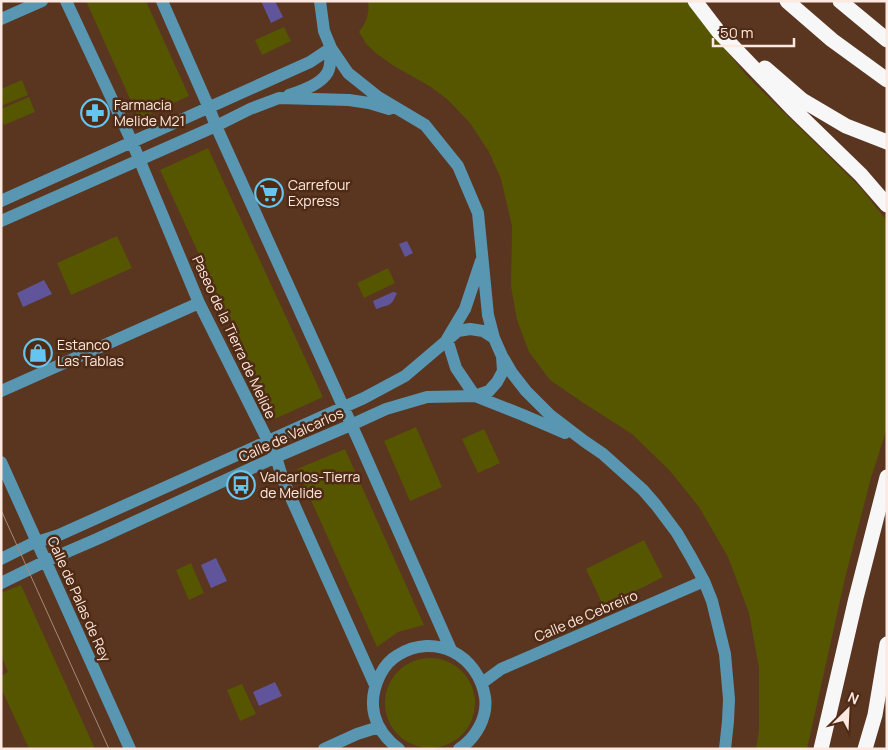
<svg xmlns="http://www.w3.org/2000/svg" width="888" height="750" font-family="Manrope,sans-serif">
  <rect width="100%" height="100%" fill="#5a3520"/>
  <path fill="#565500" d="M86 1H146L189 96 139 119Z
    M368 1H686L747 76 861 188 887 221V428L871 478 846 574 807 749H756L759 731V668L749 613 728 557 699 507 670 471 632 434 582 402 550 380 529 352 517 320 511 286 512 226 501 179 489 152 470 123 448 100 431 87 394 66 377 54 367 45 359 32C366 23 370 13 368 1Z
    M284 27 291 41 262 55 255 40Z
    M22 80 28 95 1 106V89Z
    M29 97 35 112 4 125 1 118V109Z
    M208 148 323 397 275 419 160 170Z
    M117 236 132 268 71 295 57 263Z
    M388 268 395 283 364 298 357 283Z
    M416 427 442 487 410 501 384 441Z
    M484 429 500 463 478 473 462 439Z
    M345 449 424 625 398 632 377 647 297 469Z
    M644 540 663 577 604 607 586 569Z
    M191 563 204 593 189 600 176 570Z
    M21 585 95 749H29L1 688V676L8 672 1 655V593Z
    M385 703a45 45 0 1 1 90 0a45 45 0 1 1-90 0Z
    M242 684 256 714 240 721 227 690Z"/>
  <path fill="#60559a" d="M261 1H275L283 17 271 23Z
    M407 241 413 253 405 257 399 244Z
    M44 280 52 294 23 307 17 293Z
    M393 292 397 293C391 307 390 304 376 309L373 301Z
    M216 558 227 581 211 588 201 565Z
    M275 682 282 696 259 706 253 692Z"/>
  <g fill="none" stroke-linecap="round" stroke-linejoin="round">
    <path stroke="#5996b2" stroke-width="12" d="M66 1 132 142 199 303 276 457 283 480 375 685
      M162 1 209 108 216 126 361 446 451 650
      M320 1 324 31 331 48 348 73 378 97 425 125 458 166 478 213 488 315 494 338 502 356 512 373 526 391 550 415 584 441 603 454 643 490 656 505 677 533 691 557 704 581 712 601 725 654 729 699 728 721 725 749
      M1 19 42 1
      M289 95C302 91 325 83 329 69 331 63 330 54 331 48
      M1 201 310 62 331 48
      M1 221 216 126 250 109 279 98 349 100 369 103 389 109
      M481 261 465 309 447 339 456 368 475 396 523 415 565 433
      M1 391 199 303
      M1 462 130 749
      M1 559 31 544 59 535 364 398 405 376 458 331 470 329 483 331 494 338
      M1 583 46 561 97 539 276 457 351 425 386 409 427 397 475 396 489 391 497 382 503 371 502 356
      M482 683 501 669 704 581
      M324 749 357 734 379 727
      M399 749C373 730 366 703 380 675 384 667 391 659 398 655 435 632 478 655 485 697 488 717 476 738 459 749"/>
    <path stroke="#f7f7f7" stroke-width="15" d="M695 1 718 31 792 108 861 175 887 205
      M787 1 832 40 887 80
      M840 1 887 40
      M765 68 802 100 846 126 887 142
      M821 749 856 598 887 477
      M865 749 875 715 887 644"/>
    <path stroke="#a68979" stroke-width="1" d="M1 510 109 749"/>
  </g>
  <defs>
    <symbol id="pharmacy-ring" viewBox="-11 -11 22 22"><circle r="9.5" fill="#4f2b16" stroke="#65c5ef" stroke-width="1.5"/><path d="M-2-6h4v4h4v4h-4v4h-4v-4h-4v-4h4Z" fill="#65c5ef"/></symbol>
    <symbol id="supermarket-ring" viewBox="-11 -11 22 22"><circle r="9.5" fill="#4f2b16" stroke="#65c5ef" stroke-width="1.5"/><path d="M-6-5.5h2.5l.6 2H6L4.5 2H-2.5L-4.4-4H-6ZM-1.5 3.2a1.3 1.3 0 1 0 .1 0ZM3 3.2a1.3 1.3 0 1 0 .1 0Z" fill="#65c5ef"/></symbol>
    <symbol id="shop-ring" viewBox="-11 -11 22 22"><circle r="9.5" fill="#4f2b16" stroke="#65c5ef" stroke-width="1.5"/><path d="M-5-2.5h2.3a2.7 3.5 0 0 1 5.4 0H5L5.5 6h-11ZM-1.5-2.5h3a1.5 2.3 0 0 0-3 0Z" fill="#65c5ef"/></symbol>
    <symbol id="bus-ring" viewBox="-11 -11 22 22"><circle r="9.5" fill="#4f2b16" stroke="#65c5ef" stroke-width="1.5"/><path d="M-5-6H5V4H4V6H2V4H-2V6H-4V4H-5ZM-3.5-4V0h7V-4ZM-3.5 1.2v1.5H-2V1.2ZM2 1.2v1.5H3.5V1.2Z" fill="#65c5ef"/></symbol>
  </defs>
  <g fill-rule="evenodd">
    <use href="#pharmacy-ring" x="79" y="97" width="32" height="32"/>
    <use href="#supermarket-ring" x="253" y="177" width="32" height="32"/>
    <use href="#shop-ring" x="22" y="337" width="32" height="32"/>
    <use href="#bus-ring" x="225" y="469" width="32" height="32"/>
  </g>
  <g text-anchor="middle" stroke-width="5" stroke-linejoin="round" paint-order="stroke">
    <g font-size="14" fill="#fde9df" stroke="#4f2b16" text-anchor="start">
      <text x="114" y="110">Farmacia<tspan x="114" dy="16">Melide M21</tspan></text>
      <text x="288" y="190">Carrefour<tspan x="288" dy="16">Express</tspan></text>
      <text x="57" y="350">Estanco<tspan x="57" dy="16">Las Tablas</tspan></text>
      <text x="260" y="482">Valcarlos-Tierra<tspan x="260" dy="16">de Melide</tspan></text>
    </g>
    <g font-size="14" fill="#fde9df" stroke="#4f2b16">
      <text transform="translate(234 337) rotate(65)" y="5">Paseo de la Tierra de Melide</text>
      <text transform="translate(291 435) rotate(-24)" y="5">Calle de Valcarlos</text>
      <text transform="translate(79 599) rotate(66)" y="5">Calle de Palas de Rey</text>
      <text transform="translate(586 616) rotate(-23)" y="5">Calle de Cebreiro</text>
    </g>
  </g>
  <rect width="888" height="750" fill="none" stroke="#fde9df" stroke-width="5"/>
  <g transform="translate(848 710) rotate(24)" stroke="#4f2b16" stroke-width="4" paint-order="stroke">
  <path d="M0-4L9 19L0 12L-9 19Z" fill="#fde9df"/>
  <text y="-8" font-size="14" font-weight="bold" text-anchor="middle" fill="#fde9df">N</text>
  </g>
  <path d="M713 38v8h81v-8" fill="none" stroke="#fde9df" stroke-width="2.5"/>
  <text x="720" y="38" font-size="15" fill="#fde9df" stroke="#4f2b16" stroke-width="4" paint-order="stroke">50 m</text>
</svg>
